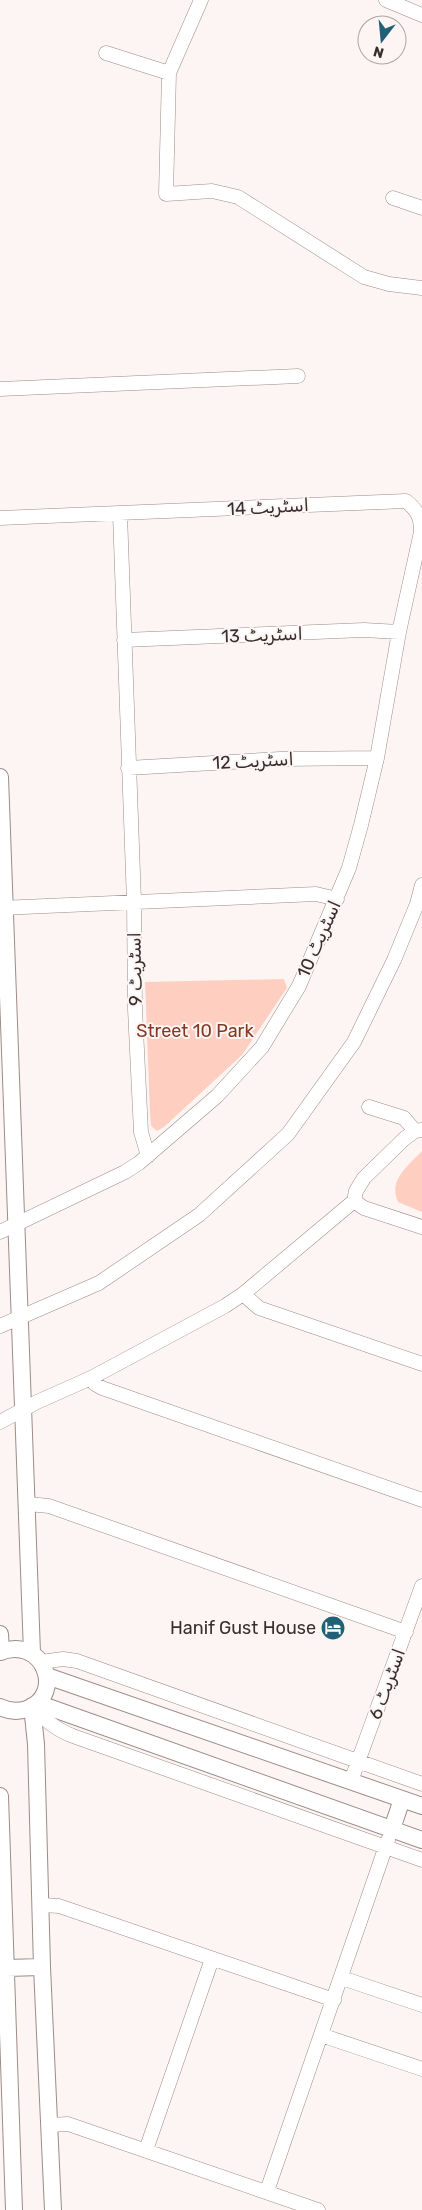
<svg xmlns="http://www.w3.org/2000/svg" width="422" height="2210" font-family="Rubik,'Noto Sans Arabic',sans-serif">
  <rect width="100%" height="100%" fill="#fcf5f3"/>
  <path fill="#fecfc0" d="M284 979 287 988 242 1055 164 1127 157 1131 151 1126 150 1113 145 982Z
    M422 1151V1212L398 1202C388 1180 408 1166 422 1151Z"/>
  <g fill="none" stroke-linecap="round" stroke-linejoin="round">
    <defs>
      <path id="minor" d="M386 0 422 15
        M106 53 169 73 201 0
        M169 73 166 194 212 191 238 197 364 277 389 284 422 288
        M393 198 422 208
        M0 389 298 376
        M120 514 134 902 135 1009 141 1132 148 1156
        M0 518 406 501C418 511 421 517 421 532L399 632 377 758 361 825 349 868 299 986 262 1047 217 1096 139 1163 125 1172 0 1232
        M124 640 364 630 399 632
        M128 768 280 759 377 758
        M0 908 316 894 337 899
        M369 1107 404 1118 415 1131
        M354 1201 364 1208 422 1227
        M243 1294 259 1308 422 1364
        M0 1326 99 1283 199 1215 288 1134 354 1042 394 960 417 904 422 885
        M91 1378 95 1384 102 1388 422 1500
        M0 1422 37 1402 91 1378 225 1306 243 1294 354 1201 356 1191 364 1178 404 1139 415 1131 422 1130
        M28 1504 49 1506 406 1632
        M41 1662 63 1659 77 1661 422 1784
        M32 1706C45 1720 55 1729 73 1736L422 1860
        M351 1781 422 1586
        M42 1905 59 1906 334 2000
        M342 1978 422 2005
        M321 2035 422 2069
        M49 2125 68 2124 318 2210
        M146 2150 212 1959
        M267 2191 388 1840"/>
      <path id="tertiary" d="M0 777 32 1653
        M0 1634 1 1652
        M0 1652C43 1635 66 1694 27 1709 18 1712 8 1711 0 1707
        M47 1676 422 1806
        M37 1703 422 1840
        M32 1706 36 1744 42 1967 53 2210
        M0 1796 14 2210
        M392 1829 402 1799
        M6 1968 42 1967"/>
    </defs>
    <use href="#minor" stroke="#9c8c87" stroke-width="15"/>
    <use href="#tertiary" stroke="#9c8c87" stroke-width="18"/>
    <use href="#minor" stroke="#fff" stroke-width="14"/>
    <use href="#tertiary" stroke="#fff" stroke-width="16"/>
  </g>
  <defs>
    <symbol id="hotel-disc" viewBox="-11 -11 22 22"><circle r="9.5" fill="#216176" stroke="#fcf5f3"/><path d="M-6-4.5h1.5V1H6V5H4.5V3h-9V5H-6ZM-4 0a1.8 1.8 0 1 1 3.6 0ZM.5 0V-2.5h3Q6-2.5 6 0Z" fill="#fff"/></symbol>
  </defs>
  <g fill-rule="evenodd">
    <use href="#hotel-disc" x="319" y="1614" width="28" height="28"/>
  </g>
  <g text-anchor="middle" stroke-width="4" stroke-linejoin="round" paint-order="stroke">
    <g font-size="18" fill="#362f2d" stroke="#fcf5f3">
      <text transform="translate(268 507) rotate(-3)" y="6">اسٹریٹ 14</text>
      <text transform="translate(262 635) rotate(-2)" y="6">اسٹریٹ 13</text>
      <text transform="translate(253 761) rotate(-3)" y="6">اسٹریٹ 12</text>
      <text transform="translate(319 939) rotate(-66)" y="6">اسٹریٹ 10</text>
      <text transform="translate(135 969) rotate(-91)" y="6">اسٹریٹ 9</text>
      <text transform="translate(387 1684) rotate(-70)" y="6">اسٹریٹ 6</text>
    </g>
    <g font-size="18" fill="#823822" stroke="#fcf5f3">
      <text x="195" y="1037">Street 10 Park</text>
    </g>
    <g font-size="18" fill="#362f2d" stroke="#fcf5f3" text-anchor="end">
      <text x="316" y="1634">Hanif Gust House</text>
    </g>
  </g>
  <g transform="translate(382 40) rotate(196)"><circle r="24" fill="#fcf5f3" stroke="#ada6a4"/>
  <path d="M0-4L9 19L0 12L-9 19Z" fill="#216176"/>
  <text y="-8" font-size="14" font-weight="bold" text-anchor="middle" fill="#362f2d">N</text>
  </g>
</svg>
